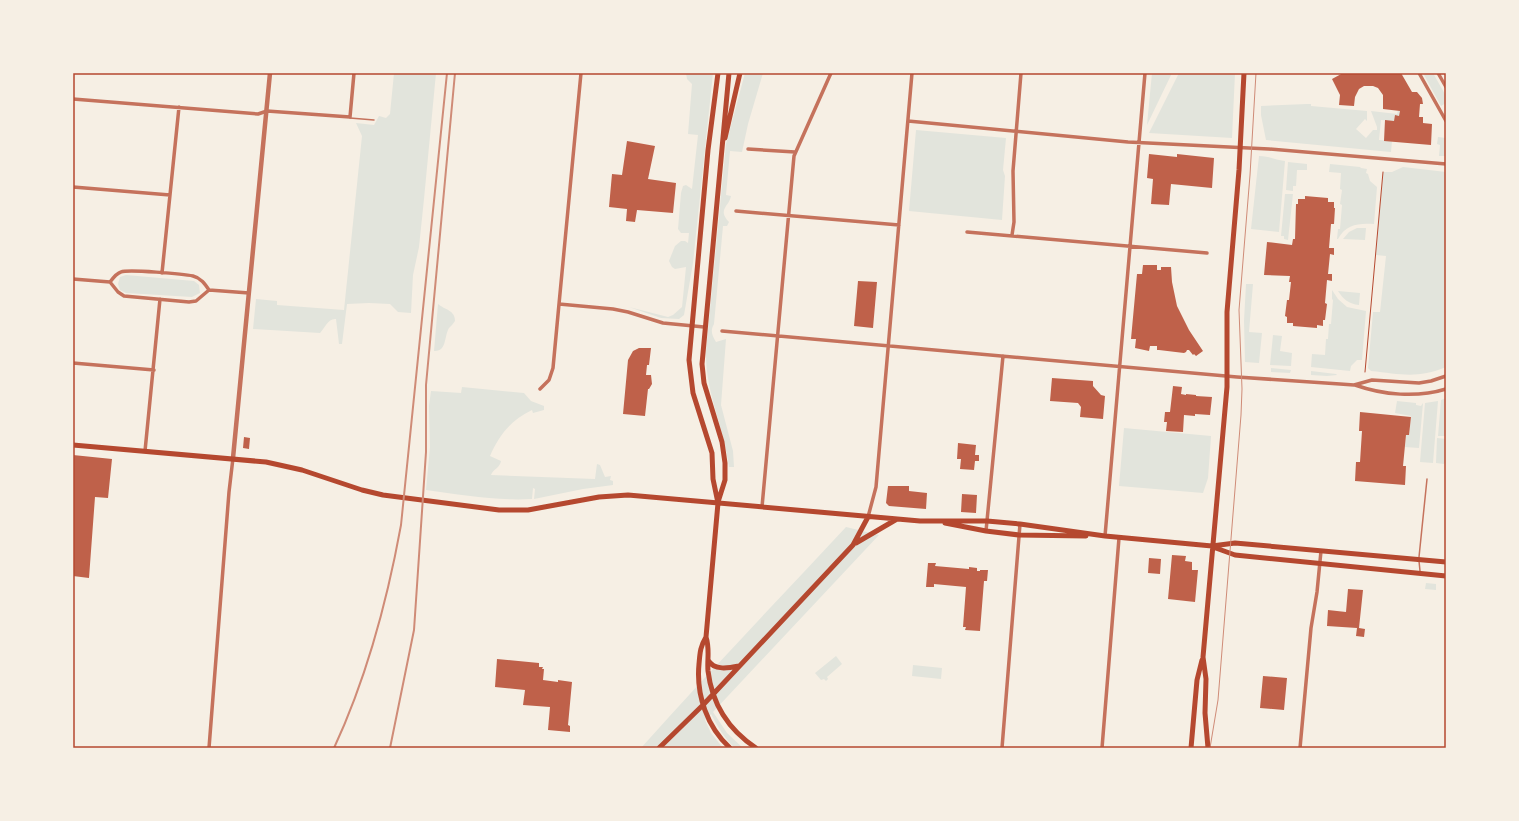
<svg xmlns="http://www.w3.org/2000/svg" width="1519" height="821" font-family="'Roboto Condensed',sans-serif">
  <rect width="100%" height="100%" fill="#f6efe4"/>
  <path fill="#e2e4dc" d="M394 73H436L424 199 419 247 413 275 411 313 398 312 390 304 369 303 347 304 342 344H339L336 319C328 318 325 328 320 333L253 329 256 299 277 301V305L344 310 362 136 356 123 374 125 379 116 386 118 390 114Z
    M686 73H713L693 263 684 315 679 319 661 318 629 307 668 317 673 315 682 307 686 267 675 269 672 267 669 261 675 246 681 241H685L688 243 689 233H681L678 229 681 193 683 186 686 185 692 189 698 135 688 134 692 84 687 79Z
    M745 73H763L748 124 742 152 730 151 726 195 731 196C729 207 717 209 729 222L727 226H723L714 324C710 331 712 335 716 342L726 339 721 405 733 451 734 467H729C724 427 705 392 706 351L726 144Z
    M1152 73H1172L1147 125Z
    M1179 73H1235L1232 138 1149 133Z
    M1423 73H1433L1446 96V103L1441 106Z
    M1307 104H1311V106L1367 111V121L1365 119 1356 129 1366 138 1373 130H1377V127L1371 111 1397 114 1398 110 1400 111 1399 116H1395L1394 121 1381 120 1379 140 1392 141 1391 152 1266 140 1261 115V106Z
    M916 130 1006 138 1003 170 1005 176 1002 220 909 211Z
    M1438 137 1446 138V156H1439L1440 145 1437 144Z
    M1259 156C1270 156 1274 160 1285 161L1279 232 1251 229Z
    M1288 162 1307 164V170H1297L1296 186H1293V191L1286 190Z
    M1330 164 1360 167 1361 168 1367 169 1366 173 1368 174 1370 181 1377 187 1374 224C1359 223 1346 224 1338 239H1337L1338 229H1340L1342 205 1340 204 1342 190 1340 189 1341 173 1329 172Z
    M1403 167 1446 172V367C1417 379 1400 374 1371 371L1368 368 1373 312H1380L1386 256 1376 255 1383 172H1392Z
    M1285 194H1293L1288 240 1284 239V236H1281Z
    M1357 228H1366L1365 240 1343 239 1349 232Z
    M126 275 194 281 199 285 200 293 192 297 126 293 120 290 118 284 120 277Z
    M1246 284H1253L1249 332 1262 333 1259 363 1245 362 1244 321Z
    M1332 290 1338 299 1347 307 1366 311 1362 360H1357L1351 366 1350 371 1311 367 1312 354 1325 355 1326 339H1328L1329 324H1331L1333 300 1332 299Z
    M1338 291 1360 293 1359 305C1349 304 1343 299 1338 291Z
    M438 304C445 310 455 310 455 321 453 324 451 326 449 328 444 336 447 352 434 351Z
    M1273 335 1282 336 1280 351 1292 353 1291 366 1270 365Z
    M1271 368 1291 370 1290 373 1271 372Z
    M1311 371 1336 374 1337 375 1327 376 1311 375Z
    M462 387 524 393 531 401 544 406V410L533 413 532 410C511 420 499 435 490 456L501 461C500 468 493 469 491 475L595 479 597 464 600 465 605 477 611 476 610 480 613 481V485L583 489 534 499 535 489 533 488 532 499C496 501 462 495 426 490L430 447 429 406 431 391 461 393Z
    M1446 398V436H1438L1441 400Z
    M1397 401 1416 403V405L1421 406 1423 403 1419 448 1405 447 1406 435H1409L1411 416 1395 413Z
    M1438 401 1433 463 1420 462 1425 403Z
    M1124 428 1211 436 1208 478 1203 493 1119 486Z
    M1437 438 1446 439V461L1444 464 1436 463Z
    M846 527 879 535 713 712 727 733 743 748H735C724 738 718 727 711 714L705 720 711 733 723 748H641C708 673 777 601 846 527Z
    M1426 583 1436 584V590L1425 589Z
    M836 656 842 664 827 677 828 679 826 681 824 679 821 680 815 673Z
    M913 665 942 668 941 679 912 676Z"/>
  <path fill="#bf614a" d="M1343 73H1401L1412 92H1417L1422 98 1423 104H1420L1419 117H1423V123L1432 124 1431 145 1384 141 1385 120 1394 121 1395 115 1399 116 1400 111 1383 109V95L1378 88 1373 86H1364L1359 89 1355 97 1354 106 1339 105 1340 95 1332 79Z
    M627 141 655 146 648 179 676 183 673 213 637 210 635 222 626 221 627 209 609 207 612 174 622 175Z
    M1149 154 1177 157V154L1214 158 1212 188 1171 184 1169 205 1151 204 1153 179 1147 178Z
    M1305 196 1328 198V202H1334V208H1335L1334 224H1331L1329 248H1334V255L1330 254 1328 274H1332V281L1327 280 1325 303 1327 304 1325 320H1323V326L1317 325V328L1293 326V323H1287V317L1285 316 1287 300H1289L1291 282H1289L1290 276 1264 275 1267 242 1292 245 1293 239H1295L1296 204H1298V199H1305Z
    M1143 265H1157V270H1161V267H1171L1172 282 1177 306 1189 330 1203 351 1196 356 1194 354 1193 355 1189 350H1187L1186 352 1184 353 1159 350H1157V346H1150L1149 351 1135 348 1136 339H1131L1137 274H1142Z
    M858 281 877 282 873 328 854 326Z
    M639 348H651L649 365H647L646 375H651L652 384 649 389H648L645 416 623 414 628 360 633 351Z
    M1052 378 1093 381V386L1101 395 1105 396 1103 419 1080 417 1081 407 1078 403 1050 401Z
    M1173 386 1182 387 1181 394 1186 395V394L1196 395V396L1212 397 1210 415 1195 414V416L1184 415 1183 432 1166 431 1167 422H1164L1165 412H1170Z
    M1360 412 1411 417 1409 435H1406L1403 466H1406L1405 485 1355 481 1356 462H1360L1362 431H1359Z
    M244 437 250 438 249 449 243 448Z
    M958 443 976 445 975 455H979V461H975L974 470 960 469 961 459H957Z
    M73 455 112 459 108 498 95 497 89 578 73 576Z
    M888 486H909V491L927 493 926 509 889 506 886 503Z
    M962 494 977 495 976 513 961 512Z
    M1172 555 1186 556 1185 561 1192 562V570H1198L1195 602 1168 599Z
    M1149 558 1161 559 1160 574 1148 573Z
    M928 563H936L935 566 969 569V567L977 568V571H980V570H988L987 581H984L980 631 965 630 966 627H963L966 587 934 584V587H926Z
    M1348 589 1363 590 1359 628 1365 629 1364 637 1356 636 1357 628 1327 626 1328 610 1346 612Z
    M497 659 539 663V667H543L542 669H544L543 680 558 682V680L572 682 568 725 570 726V732L548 730 550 707 523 705 525 690 495 687Z
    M1263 676 1287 678 1284 710 1260 708Z"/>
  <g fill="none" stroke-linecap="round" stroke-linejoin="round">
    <path stroke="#b5482f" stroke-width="1" d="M1365 372 1383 172"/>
    <path stroke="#c5725c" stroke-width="1.5" d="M350 118 374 120
      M1419 557 1427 479
      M1419 561 1420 571"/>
    <path stroke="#c5725c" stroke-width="3.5" d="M581 73 559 304 613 309 628 312 663 323 704 327
      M1419 73 1446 121
      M1438 73 1446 87
      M73 99 258 114 267 111 350 117 354 73
      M908 121 1128 142 1269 149 1446 164
      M748 149 795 152
      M73 187 170 195
      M736 211 899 225
      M967 232 1207 253
      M1012 235 1014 222 1013 171 1021 73
      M162 273 179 107
      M73 279 110 282
      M110 282 118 292 124 296 189 302 196 301 209 290 249 293
      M110 282C113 278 117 273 121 272 128 269 184 274 193 276 201 278 205 284 209 290
      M722 331 1237 377 1340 384 1354 385 1372 380 1419 383 1431 381 1446 376
      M73 363 154 370
      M1355 385C1383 395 1417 398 1446 389
      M540 389 549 380 553 368 559 304
      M145 451 160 299
      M762 507 794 156 831 73
      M868 517 876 487 912 73
      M986 531 1003 356
      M1105 536 1145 73
      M209 748 229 492 233 458
      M1002 748 1020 524
      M1102 748 1119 538
      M1300 748 1311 628 1317 592 1321 551"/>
    <path stroke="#c5725c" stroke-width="4.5" d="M233 458 270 73"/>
    <path stroke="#b5482f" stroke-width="5" d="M718 73 708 150 689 360 693 393 712 453 713 479 718 503 706 637C710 649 707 659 708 671 712 704 729 730 756 748
      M725 138 740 73
      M73 445 266 462 302 470 362 490 383 495 499 510H528L599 497 628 495 920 521H987L1020 524 1105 536 1212 546 1235 543 1446 562
      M718 502 725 480V463L722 442 704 383 702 364 729 73
      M945 523 986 531 1019 535 1086 536
      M856 543 897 519
      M1213 547 1235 555 1446 576
      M706 637C700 647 700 653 699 664 696 695 707 727 730 748
      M708 660C714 671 729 668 739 666
      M659 748 703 705 853 545 868 517
      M1191 748 1197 680 1202 660
      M1208 748 1205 713 1206 679 1203 657 1227 387V312L1239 170 1244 73"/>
    <path stroke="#cf8b77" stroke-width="1" d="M1210 748 1218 700 1241 415 1242 389 1239 310 1250 175 1256 73"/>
    <path stroke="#cf8b77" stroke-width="2" d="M334 748C367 677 387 602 401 525L447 73
      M390 748 414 630 426 452V385L455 73"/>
  </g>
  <rect width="1519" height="821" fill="none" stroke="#f6efe4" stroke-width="148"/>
  <rect x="74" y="74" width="1371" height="673" fill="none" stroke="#b5482f" stroke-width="1.5"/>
</svg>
